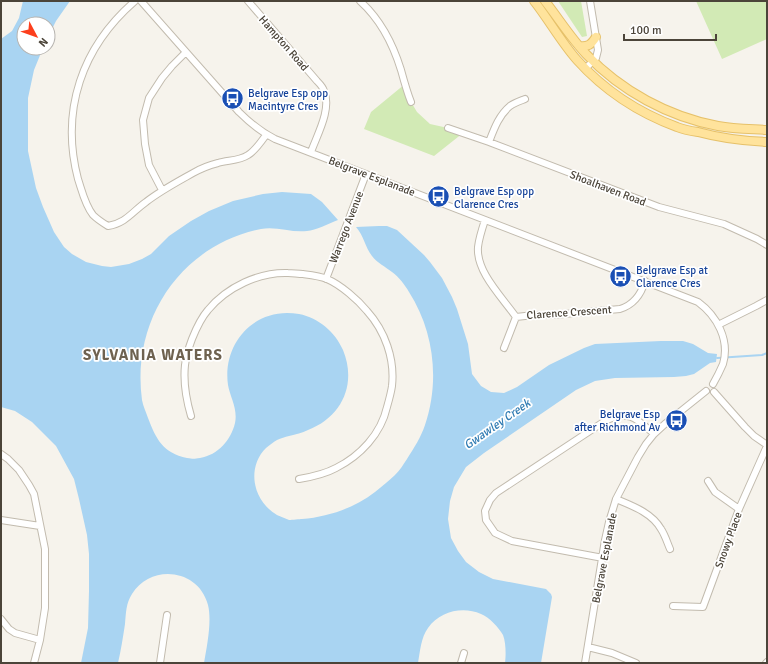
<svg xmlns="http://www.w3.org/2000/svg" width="768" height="664" font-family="Signika,sans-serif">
  <rect width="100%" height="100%" fill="#f6f3ec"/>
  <path fill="#d2eab5" d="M558 1H581L587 36 582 37Z
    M696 1H767V39L722 59Z
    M405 84 411 102 417 112 430 124 448 128 463 133 434 156 364 129 371 112Z"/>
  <path fill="#a9d4f2" d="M23 1H70L56 21 48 37V24H24V48H43L34 70 28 98V151L36 188 43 207 54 232 64 247 72 254 86 262 102 266 111 267 129 264 142 259 151 254 169 236 191 221 209 211 233 201 263 194 282 192 311 194 322 202 338 220C328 224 316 230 307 231 292 233 276 226 261 229 181 245 131 320 142 400 143 406 146 412 148 418 156 439 163 453 187 458 193 459 194 459 200 458 218 455 231 440 235 423 238 409 230 397 228 385 222 342 256 306 299 314 319 318 335 332 343 350 357 384 342 417 308 430 302 433 296 434 289 436 285 437 281 438 277 440 273 442 270 445 266 448 246 468 253 501 277 515 279 516 287 519 289 520 292 520 300 519 302 519 328 517 354 508 375 492 382 486 389 481 395 475 400 470 403 465 407 459 414 448 421 437 425 425 440 381 434 331 409 292 405 285 399 277 392 272 386 267 377 263 372 256 365 247 364 236 356 227L379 226H387L397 230 424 255 430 262 442 278 452 297 457 309 468 344 472 374 481 386 491 392 504 393 517 387 549 365 584 348 595 344 661 341H683L693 344 708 353 717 354 716 362 710 363 694 374 686 376 674 377 615 378 595 381 576 390 484 453 466 467 454 487 450 501 448 519 451 538 458 551 466 562 479 572 493 579 546 589 551 594 552 597 541 663H505C506 655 506 643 503 635 499 628 489 617 481 614 463 606 440 611 428 628 421 637 420 652 418 663H204C207 646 212 621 208 605 199 569 151 563 132 594 126 603 126 613 125 624 123 637 121 650 118 663H81L88 628 89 591V554L87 535 79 499 74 479 56 446 32 422 15 411 1 407V39L12 31 19 18Z"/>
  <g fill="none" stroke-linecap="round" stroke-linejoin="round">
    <path stroke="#a9d4f2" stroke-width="2" d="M717 358 762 355 767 353"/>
    <defs>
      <path id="minor" d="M135 1C82 47 60 110 78 179 82 191 85 205 93 215 97 219 103 223 108 226 126 223 132 212 146 202 160 191 177 182 193 173 200 169 210 165 218 163 228 160 239 161 248 155 255 151 261 142 266 135
        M141 1 239 112C250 123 261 132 275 139L698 302C717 316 730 340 723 364 720 371 717 377 713 384
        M248 1 317 81C320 84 323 87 324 91 332 109 317 135 311 152
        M360 1C380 19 393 44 401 70 404 81 407 92 411 102
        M585 69 596 58 598 50 590 1
        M448 128 489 142 659 207 724 224 757 239 767 245
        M489 142C494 129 499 115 510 106 514 103 520 101 525 99
        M162 190 149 165 145 144 143 120 149 98 162 78 172 66 186 52
        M485 220C482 229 479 238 478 247 476 272 502 297 516 317L534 315H553L620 309C633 305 641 295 645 281
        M326 279 366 174
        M718 325 756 306 767 300
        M504 348 516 317
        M714 392 745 427 754 436 767 445
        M191 416C186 399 183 384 185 365 186 357 189 347 192 339 196 329 201 318 208 310 227 287 259 272 288 273 293 273 298 274 303 274 311 275 320 276 327 279 341 285 358 300 367 311 385 331 395 359 392 386 391 393 389 400 387 407 381 434 360 456 336 468 325 474 311 477 299 479
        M1 454 8 459 19 470 29 485 34 494 45 549V608L40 640 34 663
        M708 481 715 492 739 509
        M616 499C633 506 652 513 661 529 665 535 667 542 670 549
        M1 520 40 526
        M603 558 512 541 495 533 486 520 485 511 490 500 496 493 605 421C629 409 637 419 654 434
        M673 606 703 607 739 509 767 446
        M1 619 9 629 15 633 40 640
        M588 647 612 653 636 663
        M160 663 167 615
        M461 663 464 653
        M585 663 605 540 609 522 616 499 638 457 646 444 654 434 666 423 706 391
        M766 663 767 662"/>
      <path id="major" d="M534 1C549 20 561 42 577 60 604 90 639 113 677 127 684 130 691 131 698 132 720 138 744 141 767 142
        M545 1C559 19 571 38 586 54 621 91 669 117 718 126 734 129 751 129 767 130
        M579 46C588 47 591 45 596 37"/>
    </defs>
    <use href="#minor" stroke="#c2bbae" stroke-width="8"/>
    <use href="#major" stroke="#e6c16a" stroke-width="10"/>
    <use href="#minor" stroke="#fff" stroke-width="6"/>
    <use href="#major" stroke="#ffe39c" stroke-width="8"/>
  </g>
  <defs>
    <symbol id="bus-disc" viewBox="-11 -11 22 22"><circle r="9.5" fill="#1a4fb4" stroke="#fff"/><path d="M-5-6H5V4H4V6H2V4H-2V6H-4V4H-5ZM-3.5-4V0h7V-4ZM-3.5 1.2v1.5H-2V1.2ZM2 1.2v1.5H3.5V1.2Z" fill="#fff"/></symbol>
  </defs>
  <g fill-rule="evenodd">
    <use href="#bus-disc" x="220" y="86" width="25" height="25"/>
    <use href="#bus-disc" x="426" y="184" width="25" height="25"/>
    <use href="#bus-disc" x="608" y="264" width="25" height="25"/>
    <use href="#bus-disc" x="664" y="408" width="25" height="25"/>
  </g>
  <g text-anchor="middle" stroke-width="3.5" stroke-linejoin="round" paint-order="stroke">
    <g font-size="11" fill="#4b4439" stroke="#fff">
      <text transform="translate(284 43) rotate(49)" y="4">Hampton Road</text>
      <text transform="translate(372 176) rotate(21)" y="4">Belgrave Esplanade</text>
      <text transform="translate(608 188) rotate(21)" y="4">Shoalhaven Road</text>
      <text transform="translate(346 227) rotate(-69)" y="4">Warrego Avenue</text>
      <text transform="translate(569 312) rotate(-4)" y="4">Clarence Crescent</text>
      <text transform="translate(728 540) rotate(-70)" y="4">Snowy Place</text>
      <text transform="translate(604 558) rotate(-79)" y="4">Belgrave Esplanade</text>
    </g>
    <g font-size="11" fill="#164399" stroke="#fff" text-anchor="start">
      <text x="248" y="97">Belgrave Esp opp<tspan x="248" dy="13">Macintyre Cres</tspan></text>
      <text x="454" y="195">Belgrave Esp opp<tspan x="454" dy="13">Clarence Cres</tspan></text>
      <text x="636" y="274">Belgrave Esp at<tspan x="636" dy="13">Clarence Cres</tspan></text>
      <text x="660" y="418" text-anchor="end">Belgrave Esp<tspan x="660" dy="13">after Richmond Av</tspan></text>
    </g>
    <g font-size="12" font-style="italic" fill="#2e7ab2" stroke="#fff">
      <text transform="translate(497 424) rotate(-35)" y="4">Gwawley Creek</text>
    </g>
    <g font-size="15" font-weight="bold" letter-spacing="1" fill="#6e6250" stroke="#fff">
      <text x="153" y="360">SYLVANIA WATERS</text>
    </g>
  </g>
  <rect width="768" height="664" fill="none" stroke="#4b4439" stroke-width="4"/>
  <g transform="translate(36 36) rotate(131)"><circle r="19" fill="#ffffff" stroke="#b7b4b0"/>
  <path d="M0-3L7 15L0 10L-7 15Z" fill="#fc3f1d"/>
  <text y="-6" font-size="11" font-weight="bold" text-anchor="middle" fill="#4b4439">N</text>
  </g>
  <path d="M624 34v6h92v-6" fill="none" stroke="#4b4439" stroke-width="2"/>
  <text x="630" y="34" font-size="12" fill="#4b4439" stroke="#ffffff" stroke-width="3" paint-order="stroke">100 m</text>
</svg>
